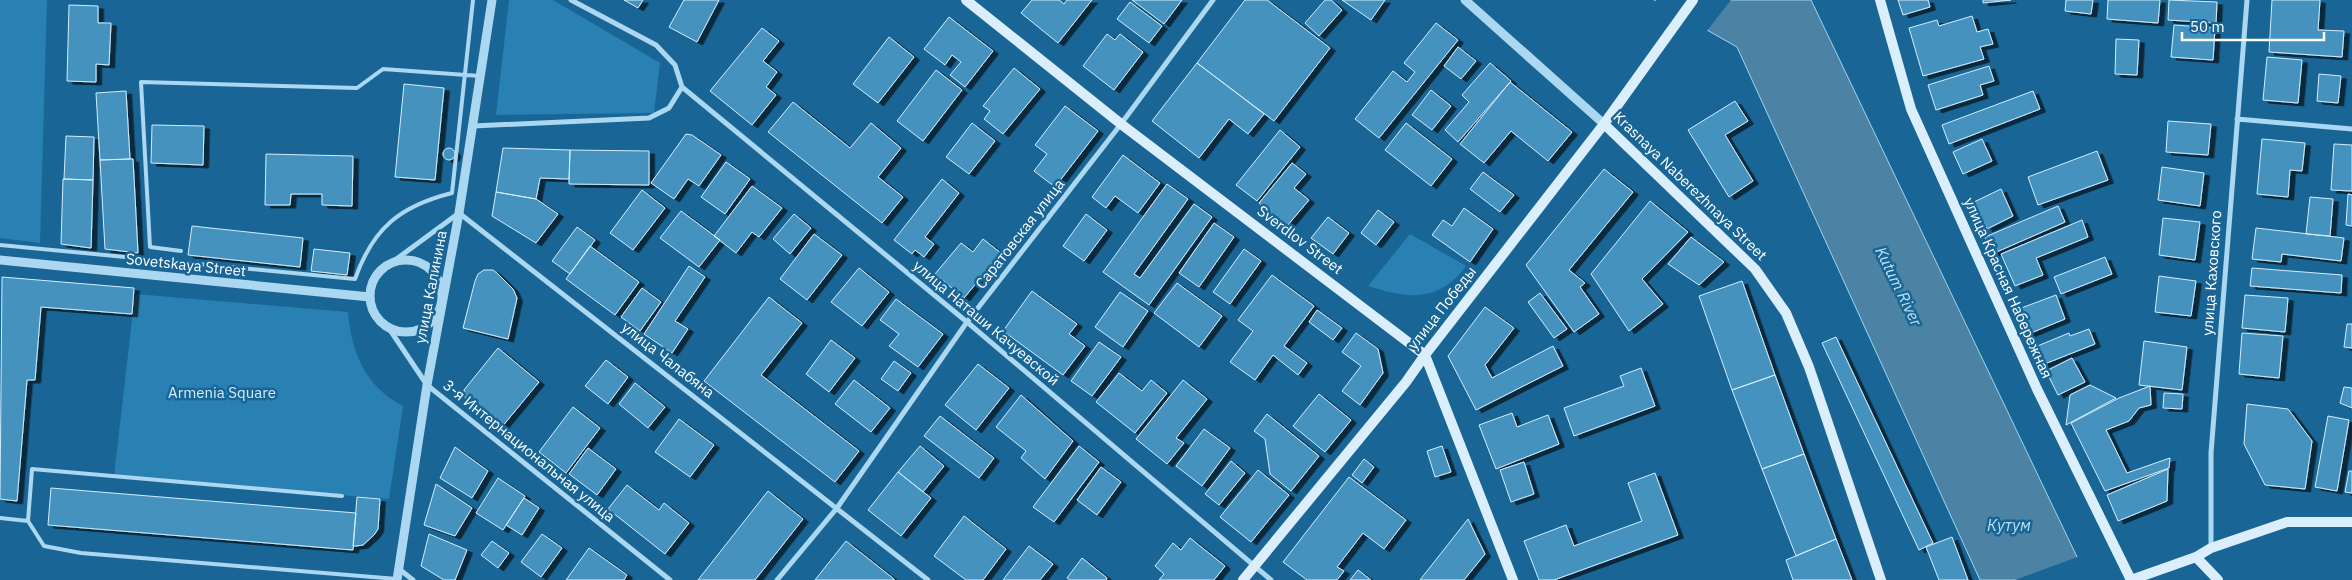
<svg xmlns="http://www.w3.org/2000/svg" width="2352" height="580" font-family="'IBM Plex Sans',sans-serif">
  <defs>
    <filter id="shadow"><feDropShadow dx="5.5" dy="3" stdDeviation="0" flood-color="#0009"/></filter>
  </defs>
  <rect width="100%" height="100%" fill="#196696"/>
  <path fill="#2880b3" d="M0 0H47L40 243 0 238Z
    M509 0H553L660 63 654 113 496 115Z
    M1410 234 1466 266C1438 304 1407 298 1368 286Z
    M135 294 348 312C351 353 366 387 403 406L389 499 114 476Z"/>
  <path fill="#4c82a3" stroke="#9ed5f3" d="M1654 0H1811L2088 580H1980L1737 47Z"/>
  <path fill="#196696" d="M1656 0H1731L1706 32 1654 3Z
    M2080 556 2091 580H2015Z"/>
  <path fill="#4592bf" stroke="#d2edfc" filter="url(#shadow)" d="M624 0H643L638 8Z
    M684 0H719L697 42 669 27Z
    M1032 0H1059L1064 4 1067 0H1092L1058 43 1021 13Z
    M1132 0H1182L1164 24Z
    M1245 0H1267L1330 48 1274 121 1197 63Z
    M1325 0H1331L1342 10 1319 36 1305 23Z
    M1342 0H1385L1371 20Z
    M1898 0H1928L1930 7 1903 15Z
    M1983 0H2011L1983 3Z
    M2066 0H2093L2091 14 2065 11Z
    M2108 0H2160L2158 23 2107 19Z
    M2169 0 2217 2 2216 23 2168 20Z
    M2272 0H2320L2318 30 2344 31 2342 57 2269 52Z
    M1130 2 1162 26 1149 43 1117 19Z
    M69 5 98 6V23H111L109 65 96 64V82L67 81Z
    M1972 16 1977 32 1988 29 1993 44 1980 47 1984 59 1923 76 1909 28 1937 20 1939 26Z
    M949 17 993 51 965 87 950 75 961 62 952 55 945 65 924 49Z
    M1436 23 1458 40 1379 138 1355 119 1393 71 1407 82 1415 72 1404 63Z
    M2174 25 2215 28 2213 60 2171 57Z
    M762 28 779 41 763 61 777 72 766 87 776 95 752 125 710 91Z
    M1107 34 1115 40 1120 34 1143 52 1114 90 1083 66Z
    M889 37 914 57 878 103 853 84Z
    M2116 39 2139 40 2137 75 2115 74Z
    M1458 47 1476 61 1461 79 1444 66Z
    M2267 57 2302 60 2298 103 2263 100Z
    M1197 63 1264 114 1248 134 1229 119 1199 158 1152 121Z
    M1490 63 1511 81 1458 142 1445 130 1469 102 1462 95Z
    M1989 66 1994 81 1980 85 1983 95 1936 110 1928 85Z
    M1014 68 1040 89 1003 134 984 119 990 111 983 106Z
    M936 70 962 90 923 141 897 121Z
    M2319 74 2341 76 2338 103 2317 101Z
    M1510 82 1572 132 1548 161 1511 131 1484 163 1460 144Z
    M404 84 444 88 435 180 395 177Z
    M1431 90 1451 106 1432 130 1412 115Z
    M126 91 130 159 100 160 96 93Z
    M2033 91 2040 109 1949 144 1942 125Z
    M1735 101 1748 121 1725 135 1753 181 1729 197 1688 130Z
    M793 102 850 148 871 123 901 148 878 177 903 197 882 223 768 132Z
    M1065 106 1098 131 1055 187 1034 171 1047 154 1035 145Z
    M2168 121 2211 124 2208 155 2166 152Z
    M972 123 995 141 969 174 946 157Z
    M1406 123 1452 159 1431 186 1385 150Z
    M152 125 204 126 203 165 151 163Z
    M1280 130 1300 147 1257 201 1236 185Z
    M686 134 692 135 721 155 699 186 688 179 674 199 651 183Z
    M66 136 94 137 93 180 64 179Z
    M1982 139 1992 161 1963 174 1953 152Z
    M2262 139 2305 143 2302 171 2290 170 2288 197 2257 194Z
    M2334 144 2352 145V191L2331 190Z
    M443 154a6 6 0 1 1 12 0a6 6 0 1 1-12 0Z
    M503 148 570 150 569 179 540 178 536 199 496 192Z
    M570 150 649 151V185L569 184Z
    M2097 151 2108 180 2038 205 2028 177Z
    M266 154 353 156 352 206 322 205V194H291L290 205H265Z
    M1123 155 1160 183 1138 213 1115 196 1106 208 1092 197Z
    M130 159H133L138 253 105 249 100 160Z
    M726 162 750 179 725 214 701 197Z
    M1292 163 1306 174 1294 188 1309 200 1287 226 1259 203Z
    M2162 167 2204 173 2200 206 2158 200Z
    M1604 169 1633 192 1569 270 1585 283 1580 287 1599 314 1574 332 1526 265Z
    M1483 172 1514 195 1500 212 1470 189Z
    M63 179 93 180 91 248 61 244Z
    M942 179 959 193 925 237 934 244 924 257 915 250 912 254 894 240Z
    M1167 184 1188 199 1134 274 1140 278 1194 204 1212 217 1149 305 1103 272Z
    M752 186 782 208 759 237 752 232 736 253 714 236Z
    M2001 189 2013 216 1987 229 1974 202Z
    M642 190 665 208 633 250 610 233Z
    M496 192 536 199 558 214 536 243 492 216Z
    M2348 194 2352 195V226L2346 225Z
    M2310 197 2333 199 2330 236 2306 234Z
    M1650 201 1688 232 1642 279 1663 304 1629 331 1591 274Z
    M2058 206 2065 222 1992 254 1985 237Z
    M1464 208 1493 229 1470 262 1432 235 1443 220 1452 226Z
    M1378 210 1394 222 1376 245 1361 233Z
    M681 211 720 240 699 267 660 238Z
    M794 214 811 228 790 254 773 239Z
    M1086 214 1107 230 1084 261 1063 246Z
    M1328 217 1349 233 1333 254 1311 238Z
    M2163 218 2200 222 2195 260 2159 255Z
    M2082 220 2088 237 2036 258 2043 275 2015 286 2001 254Z
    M1214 223 1234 237 1199 287 1179 273Z
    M192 226 303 238 300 267 188 255Z
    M577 227 595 240 570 274 552 261Z
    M2256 228 2344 238 2341 261 2282 254 2281 262 2252 259Z
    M814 234 842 255 807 300 780 279Z
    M1691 237 1724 262 1699 285 1668 264Z
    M983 239 1001 253 964 298 935 274 961 243 973 252Z
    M590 246 639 282 615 315 566 279Z
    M314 249 350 253 347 275 311 271Z
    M1244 249 1261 261 1230 304 1213 292Z
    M2105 257 2112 274 2061 294 2054 277Z
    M689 266 705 277 675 321 688 329 672 353 644 334Z
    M859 268 889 292 862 326 831 302Z
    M2252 268 2342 275 2341 293 2250 286Z
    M484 270H493L498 274 513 289 517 298 508 339 463 328 475 281 478 274Z
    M1272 275 1314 306 1284 346 1307 363 1298 375 1273 355 1255 380 1230 362 1253 331 1238 320Z
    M2159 276 2196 281 2191 316 2155 312Z
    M2 277 134 288 132 314 41 307 35 380H27L17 501 0 499Z
    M1742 281 1775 375 1732 390 1699 296Z
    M1177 283 1222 316 1199 347 1154 313Z
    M642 288 661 302 640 331 621 317Z
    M1032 291 1077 324 1069 334 1085 346 1063 375 1003 331Z
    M1120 292 1148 311 1123 347 1095 327Z
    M1540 293 1567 329 1554 338 1528 302Z
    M2056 295 2065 319 2026 335 2016 310Z
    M2245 295 2288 298 2285 332 2242 328Z
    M769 297 802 323 761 375 859 451 835 482 704 381Z
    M896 299 943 334 918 367 889 346 899 334 880 320Z
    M1485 307 1514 328 1485 365 1492 378 1553 346 1563 366 1476 410 1448 356Z
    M1317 310 1342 328 1333 340 1309 322Z
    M2347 324H2352V348L2344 347Z
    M2089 329 2095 344 2042 365 2035 347 2069 333 2070 336Z
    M1356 333 1378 349 1383 373 1360 405 1342 391 1361 366 1342 352Z
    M2242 333 2283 336 2279 378 2239 374Z
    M1836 337 1933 543 1919 550 1822 343Z
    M831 340 855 358 829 392 806 374Z
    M2144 341 2187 347 2182 390 2139 385Z
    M1099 342 1121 357 1092 396 1071 381Z
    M498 348 539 382 501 428 465 398 464 390Z
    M2072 358 2085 382 2058 395 2046 371Z
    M606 360 628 377 608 404 585 386Z
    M894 361 911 373 898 391 881 379Z
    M978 364 1009 388 976 430 945 405Z
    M1641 368 1655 406 1574 436 1564 408 1624 386 1620 376Z
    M1119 373 1142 391 1151 380 1167 393 1135 433 1096 402Z
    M1775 375 1804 454 1762 469 1732 390Z
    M854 380 890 408 871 432 835 404Z
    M1183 380 1207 399 1176 438 1184 443 1167 464 1136 439Z
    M635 383 665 407 648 428 619 404Z
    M2090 385 2116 398 2066 425 2070 395Z
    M2150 386 2151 405 2139 408 2129 421 2106 430 2127 473 2170 458 2169 468 2105 491 2071 423 2119 398Z
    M2344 387 2352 388V408L2340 403Z
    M2164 393 2183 394 2182 409 2163 408Z
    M1319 394 1351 420 1325 452 1293 426Z
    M1021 395 1073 441 1045 479 1021 458 1026 451 996 427Z
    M2247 404 2288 409 2312 441 2305 489 2265 485 2244 444Z
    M573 407 600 428 566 473 539 452Z
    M1512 413 1517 427 1548 415 1559 444 1496 469 1479 425Z
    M1267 414 1319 456 1291 491 1270 474 1265 439 1254 431Z
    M940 416 994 458 979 478 924 436Z
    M2328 416 2349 420 2337 491 2315 487Z
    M679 419 714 445 690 477 655 452Z
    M1204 429 1230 448 1202 486 1176 466Z
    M920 446 944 466 923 492 898 472Z
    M1079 446 1099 462 1054 522 1033 507Z
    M1442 446 1451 472 1435 477 1427 451Z
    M455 447 488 471 472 498 440 478Z
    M588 448 616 469 597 495 569 474Z
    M1804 454 1836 539 1796 556 1762 469Z
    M1364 459 1374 467 1362 483 1352 475Z
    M1231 461 1245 473 1219 505 1205 494Z
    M1524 462 1534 494 1511 502 1500 470Z
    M1101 467 1121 482 1097 515 1077 500Z
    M2168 469 2167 501 2118 521 2107 495Z
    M1258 470 1289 495 1251 542 1220 517Z
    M2349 471H2352V493L2345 492Z
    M898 472 931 498 901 536 868 510Z
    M1655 473 1678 535 1554 580H1539L1524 541 1566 525 1574 546 1642 521 1628 483Z
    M1349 477 1406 520 1384 549 1363 533 1337 567 1344 571 1337 580H1307L1283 562Z
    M498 478 525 496 503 530 476 513Z
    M436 484 472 508 455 536 424 525Z
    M627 485 659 510 664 503 689 523 665 554 608 509Z
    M51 488 356 513 353 550 48 525Z
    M768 491 803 519 755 580H698Z
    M357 497 380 499 378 529 374 535 363 545 356 546H353Z
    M524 498 539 508 522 535 506 525Z
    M964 516 1006 549 983 580H966L934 556Z
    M1468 519 1485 554 1464 580H1420Z
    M429 534 467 550 455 580H444L421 566Z
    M542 534 562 548 541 577 521 562Z
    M1952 537 1968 580H1939L1926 547Z
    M1190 538 1225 566 1214 580H1159L1164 574 1155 566 1173 543 1181 550Z
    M1836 539 1852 580H1793L1786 560Z
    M492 541 509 553 498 568 481 555Z
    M846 541 894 579V580H815Z
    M1029 546 1053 564 1040 580H1003Z
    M589 548 627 575 624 580H566Z
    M1082 558 1107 578 1106 580H1070L1067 578Z
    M1358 570 1371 580H1350Z"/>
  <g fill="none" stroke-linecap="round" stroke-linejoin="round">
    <path stroke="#abd7f1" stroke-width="4" d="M0 245 355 279C373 228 400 206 452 193L473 0
      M181 251 150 247 141 82 357 88 383 69 480 76
      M0 518 28 521 44 546 81 553 397 579
      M28 521 32 469 342 496"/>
    <path stroke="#abd7f1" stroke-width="5" d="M571 0 656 45 675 65 682 87 967 322 1271 580
      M2237 119 2352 129
      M473 126 649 118 669 108 682 87
      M391 263 459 213 928 580
      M388 327 427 385 670 580
      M2211 548V453L2247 0
      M399 569 413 580
      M777 580 837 508 967 322 1121 124 1213 0"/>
    <path stroke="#abd7f1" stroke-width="9" d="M1465 0 1604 124
      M370 296a36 36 0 1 1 72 0a36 36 0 1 1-72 0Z
      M0 260 370 297
      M397 580 427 385 459 213 492 0"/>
    <path stroke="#daeefb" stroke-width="10" d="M966 0 1121 124 1425 355 1513 580
      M1880 0 1911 109 2037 389 2131 580
      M1604 124 1755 269 1786 313 1809 367 1881 580
      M2196 557 2218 580
      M1243 580 1406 382 1425 355 1604 124 1693 0
      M2131 580 2196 557 2211 548 2287 522H2352"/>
  </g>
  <g text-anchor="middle" stroke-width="5" stroke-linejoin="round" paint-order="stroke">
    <g font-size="15" fill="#fff" stroke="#196696">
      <text transform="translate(1690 186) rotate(44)" y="5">Krasnaya Naberezhnaya Street</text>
      <text transform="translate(1020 234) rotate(-52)" y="5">Саратовская улица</text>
      <text transform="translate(1300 240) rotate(37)" y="5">Sverdlov Street</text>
      <text transform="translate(186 265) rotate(6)" y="5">Sovetskaya Street</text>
      <text transform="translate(2212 273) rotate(-86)" y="5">улица Каховского</text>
      <text transform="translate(431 287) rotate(-79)" y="5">улица Калинина</text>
      <text transform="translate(2008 288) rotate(66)" y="5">улица Красная Набережная</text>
      <text transform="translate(1442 308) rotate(-52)" y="5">улица Победы</text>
      <text transform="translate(986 323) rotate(40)" y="5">улица Наташи Качуевской</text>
      <text transform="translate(668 360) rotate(38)" y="5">улица Чалабяна</text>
      <text transform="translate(529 451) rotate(39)" y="5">3-я Интернациональная улица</text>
    </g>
    <g font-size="15" fill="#d2edfc" stroke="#196696">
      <text x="222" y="398">Armenia Square</text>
    </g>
    <g font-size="16" font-style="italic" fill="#bce2f7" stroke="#196696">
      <text transform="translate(1899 286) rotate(64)" y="6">Kutum River</text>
      <text x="2009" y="531">Кутум</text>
    </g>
  </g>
  <path d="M2182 32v8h142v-8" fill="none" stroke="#ffffff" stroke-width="2.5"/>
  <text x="2190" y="32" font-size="15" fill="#ffffff" stroke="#196696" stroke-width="4" paint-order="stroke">50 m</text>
</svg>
